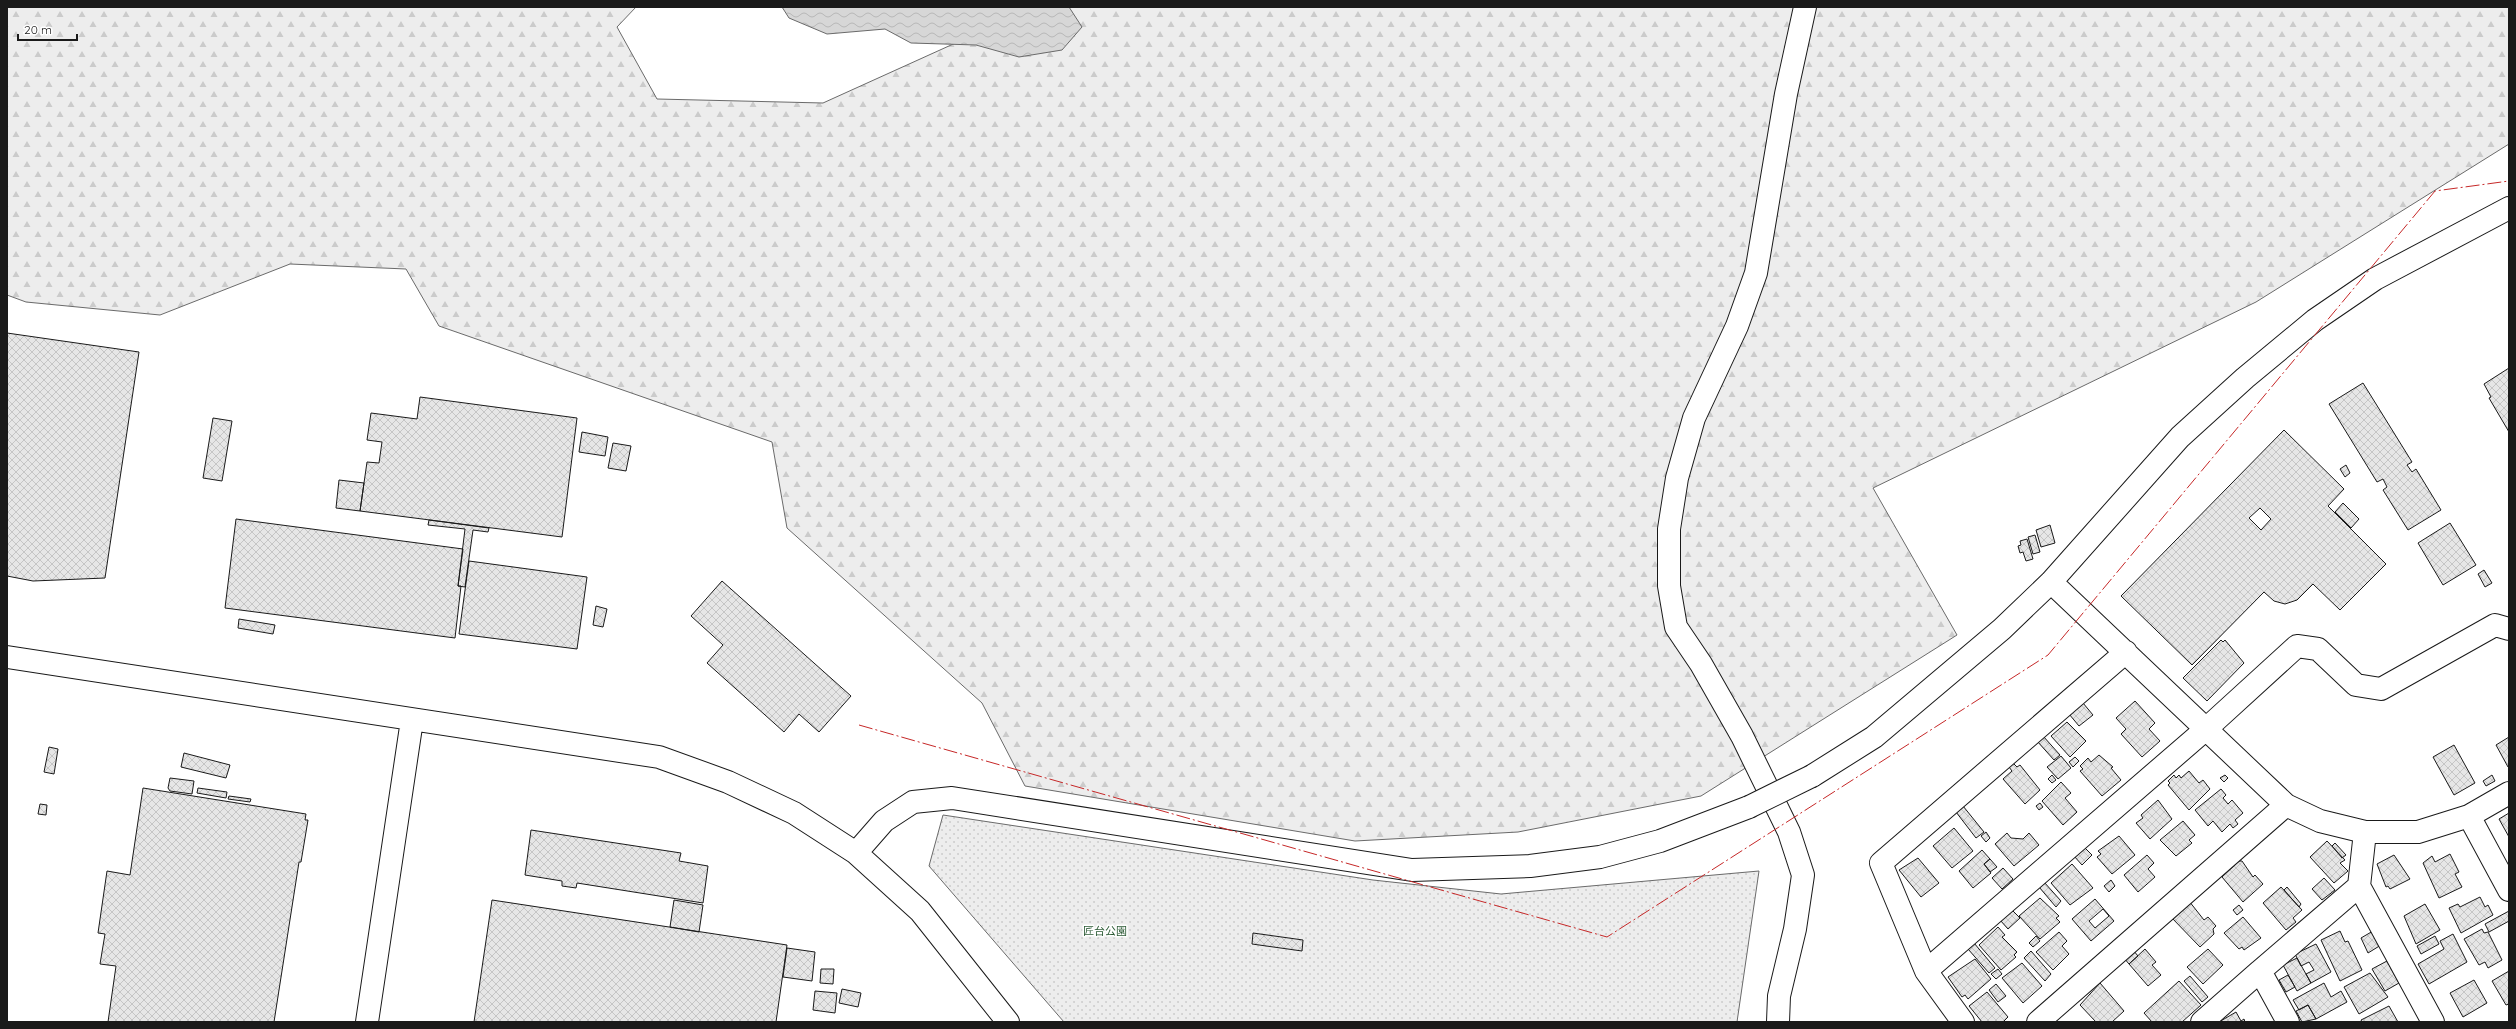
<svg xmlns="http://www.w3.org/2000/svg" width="2516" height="1029" font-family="Quicksand,'Noto Sans JP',sans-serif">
  <defs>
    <pattern id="forest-firs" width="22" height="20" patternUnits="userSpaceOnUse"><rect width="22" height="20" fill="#ededed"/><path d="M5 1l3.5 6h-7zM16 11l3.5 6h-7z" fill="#cbcbcb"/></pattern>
    <pattern id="park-dots" width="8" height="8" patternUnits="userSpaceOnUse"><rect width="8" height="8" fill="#ededed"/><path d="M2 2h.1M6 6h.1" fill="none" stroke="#cbcbcb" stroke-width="1.8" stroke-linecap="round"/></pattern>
    <pattern id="water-waves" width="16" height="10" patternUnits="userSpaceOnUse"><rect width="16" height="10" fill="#d7d7d7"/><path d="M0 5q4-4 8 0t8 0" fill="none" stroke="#b8b8b8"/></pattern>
    <pattern id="building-cross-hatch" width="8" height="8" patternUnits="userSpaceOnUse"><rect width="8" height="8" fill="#e6e6e6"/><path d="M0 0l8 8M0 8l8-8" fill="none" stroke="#c5c5c5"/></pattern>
  </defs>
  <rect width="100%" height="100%" fill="#fff"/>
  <path fill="url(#forest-firs)" stroke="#6a6a6a" d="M7 7H636L617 27 657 99 823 103 1035 7H2509V144L2256 302 1873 488 1957 635 1701 796 1518 832 1355 841 1025 786 982 703 787 528 772 442 439 326 406 269 290 264 160 315 26 302 7 295Z"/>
  <path fill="url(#park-dots)" stroke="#6a6a6a" d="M943 815 1373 880 1501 894 1759 871 1737 1022H1064L929 866Z"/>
  <path fill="url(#water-waves)" stroke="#6a6a6a" d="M782 7H1069L1082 27 1062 50 1019 57 976 45 911 43 885 29 827 34 789 18Z"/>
  <path fill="url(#building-cross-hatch)" stroke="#1a1a1a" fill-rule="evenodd" d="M7 333 139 352 105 578 33 581 7 576Z
    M2509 368V432L2489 398 2491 397 2484 384Z
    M2363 383 2412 462 2407 465 2412 472 2416 469 2441 510 2408 530 2383 490 2387 487 2383 479 2377 482 2329 404Z
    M420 397 577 418 562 537 360 511 367 462 379 463 382 442 367 440 371 413 417 419Z
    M213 418 232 421 222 481 203 478Z
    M2284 430 2344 489 2328 506 2386 564 2340 610 2313 584 2297 600 2285 604 2274 601 2264 592 2192 665 2121 596ZM2260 508 2271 519 2261 530 2249 518Z
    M582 432 608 437 605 456 579 452Z
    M613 443 631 446 626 471 608 468Z
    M2346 465 2350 473 2345 477 2340 469Z
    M339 480 364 483 360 511 336 508Z
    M2343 503 2359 519 2351 528 2335 512Z
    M236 519 463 549 458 586H461L455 638 225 608Z
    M429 520 489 528 488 532 473 530 465 587 458 586 465 529 428 525Z
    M2450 523 2476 565 2443 585 2418 543Z
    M2050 525 2055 543 2041 547 2036 530Z
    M2035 535 2040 552 2033 554 2028 537Z
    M2027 539 2033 559 2026 561 2023 552 2020 553 2018 546 2021 545 2020 541Z
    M469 561 587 577 577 649 459 634Z
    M2484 570 2492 583 2485 587 2478 574Z
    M722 581 851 696 819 732 799 714 784 732 707 663 723 645 691 616Z
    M596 606 607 609 603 627 593 625Z
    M239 619 275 625 273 634 238 628Z
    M2221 640 2223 642 2225 640 2244 663 2207 701 2183 678Z
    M2135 701 2155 723 2149 729 2160 741 2142 757 2121 734 2126 729 2116 718Z
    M2083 703 2093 715 2079 726 2069 714Z
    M2067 722 2086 741 2070 757 2051 736Z
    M2043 736 2060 755 2054 760 2037 741Z
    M2509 737V766L2508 767 2496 745Z
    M2454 745 2475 783 2454 795 2433 757Z
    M49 747 58 749 54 774 44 772Z
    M184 753 230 765 226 778 181 767Z
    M2099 755 2113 767 2111 768 2121 780 2102 796 2080 771 2083 769 2080 766 2088 758 2091 762Z
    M2061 756 2071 768 2058 779 2047 767Z
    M2075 757 2079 761 2073 767 2069 762Z
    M2013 763 2017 767 2020 765 2040 790 2025 804 2003 779 2012 771 2009 767Z
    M2189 771 2199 783 2203 780 2210 789 2189 810 2168 785 2170 783 2168 781 2174 775 2176 778 2179 775 2181 778Z
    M2052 775 2056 780 2052 783 2048 779Z
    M2225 775 2228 778 2224 782 2220 778Z
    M2492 775 2495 781 2486 786 2483 781Z
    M170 778 194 781 192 794 170 791 168 788Z
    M2061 782 2071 793 2065 798 2077 812 2063 825 2042 801Z
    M143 788 306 814 305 820H308L301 862H299L274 1022H108L116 966 100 964 105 934 98 933 107 871 130 875Z
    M198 788 227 792 226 798 197 793Z
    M2221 789 2226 795 2223 798 2228 804 2232 800 2243 813 2235 820 2238 824 2233 828 2230 824 2222 832 2213 821 2208 826 2195 810Z
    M229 796 251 799 250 802 228 799Z
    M2158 800 2172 819 2150 839 2136 823 2143 818 2141 815Z
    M2040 803 2043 807 2039 810 2036 806Z
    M40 804 47 805 46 815 38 814Z
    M1963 806 1984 832 1976 838 1956 812Z
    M2509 813V837L2499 819Z
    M2183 821 2195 835 2189 840 2192 843 2176 856 2160 840Z
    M1954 828 1973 851 1952 868 1933 846Z
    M531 830 681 853 679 861 708 866 703 903 577 883 576 888 562 886V881L525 875Z
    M1986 832 1990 838 1986 842 1981 836Z
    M2007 833 2011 838 2023 839 2029 833 2039 845 2014 866 1995 844Z
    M2119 836 2135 855 2112 874 2097 857 2101 854 2098 851Z
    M2327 841 2345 860 2340 863 2348 871 2334 883 2310 857Z
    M2335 843 2346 855 2342 858 2332 846Z
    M2084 847 2092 855 2082 865 2074 856Z
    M1982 850 1990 859 1984 864 1991 873 1973 888 1959 871Z
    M2450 854 2459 872 2455 874 2462 887 2439 898 2423 863 2432 856 2435 862Z
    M2147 855 2154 863 2148 869 2155 877 2138 892 2124 875Z
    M2394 855 2410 879 2390 889 2388 886 2386 887 2377 864Z
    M1918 858 1939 883 1921 897 1899 870Z
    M1990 859 1997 867 1990 872 1984 864Z
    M2239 861H2242L2253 877 2255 875 2263 884 2243 902 2222 877Z
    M2072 864 2093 888 2070 905 2051 883Z
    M2003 868 2013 879 2002 889 1992 878Z
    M2324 878 2335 890 2322 900 2312 889Z
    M2111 880 2115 886 2109 892 2104 886Z
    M2044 882 2061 901 2056 907 2039 887Z
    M2281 887 2302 910 2293 918 2296 922 2286 930 2263 903Z
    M2287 887 2301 904 2299 907 2284 890Z
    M2480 897 2485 907 2488 905 2493 915 2461 933 2449 908 2458 904 2460 907Z
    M2040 898 2059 916 2056 918 2060 922 2040 939 2019 916Z
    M2095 899 2114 921 2091 941 2072 919ZM2103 909 2109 916 2095 928 2089 921Z
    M492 900 787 945 776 1022H474Z
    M674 900 703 905 699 932 670 927Z
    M2189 901 2204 920 2208 917 2216 926 2213 929 2214 934 2200 947 2171 917Z
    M2425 904 2440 930 2416 944 2404 916Z
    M2239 905 2243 910 2237 915 2233 910Z
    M2012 910 2020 918 2008 929 2000 920Z
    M2509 911V921L2489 932 2485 924Z
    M2243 917 2261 938 2244 950 2242 947 2239 949 2224 933Z
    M1998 927 2005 935 2002 937 2017 952 2014 955 2016 957 2001 970 1979 945Z
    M2482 929 2484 933 2488 932 2502 960 2488 968 2485 962 2479 965 2464 939Z
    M2340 931 2345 942 2348 941 2362 970 2340 981 2321 940Z
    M2373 931 2381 945 2368 953 2361 938Z
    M2059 932 2067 941 2062 946 2069 954 2053 970 2036 952Z
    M1253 933 1303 940 1302 951 1252 944Z
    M2453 934 2467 962 2429 984 2418 964 2444 949 2440 941Z
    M2036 936 2040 941 2033 947 2029 943Z
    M2435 936 2439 944 2421 954 2417 946Z
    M1974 943 1995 968 1989 973 1968 949Z
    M2316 944 2331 972 2311 983 2306 974 2314 970 2309 962 2301 966 2295 954Z
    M787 948 815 952 812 981 783 977Z
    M2145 949 2156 962 2152 965 2161 975 2148 986 2129 964Z
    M2208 949 2223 965 2203 984 2187 967Z
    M2133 950 2138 956 2129 964 2124 958Z
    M2031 951 2051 974 2045 981 2024 958Z
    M2297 958 2311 983 2297 991 2283 965Z
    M1975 959 1991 979 1968 999 1965 995 1962 997 1948 977Z
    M2387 961 2399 983 2385 991 2372 969Z
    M2022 963 2042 986 2023 1003 2002 978Z
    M821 969H834L833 984 820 983Z
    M1998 969 2002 974 1996 979 1991 974Z
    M2509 971V1004L2506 1005 2492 981Z
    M2370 973 2388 997 2359 1014 2344 987Z
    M2288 975 2295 987 2286 992 2279 980Z
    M2190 976 2208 997 2202 1002 2184 981Z
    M2474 980 2487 1003 2463 1017 2450 993Z
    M2179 981 2201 1005 2182 1022H2152L2144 1013Z
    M2100 983 2124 1011 2112 1022H2096L2080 1005Z
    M2324 983 2331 997 2341 991 2347 1002 2316 1019 2308 1005 2299 1010 2293 1000Z
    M1996 984 2006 996 1998 1002 1989 990Z
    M842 989 861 993 858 1007 839 1003Z
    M815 991 837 993 835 1013 813 1010Z
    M1987 992 2008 1017 2003 1022H1982L1969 1006Z
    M2308 1005 2316 1019 2302 1022 2296 1011Z
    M2389 1006 2398 1022H2362L2361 1020Z
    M2236 1012 2241 1021 2244 1019 2245 1022H2219Z"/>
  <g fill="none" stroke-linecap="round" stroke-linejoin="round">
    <defs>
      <path id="minor" d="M2051 582 2286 805 2320 821 2365 832H2418L2469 816 2509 793
        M7 657 659 757 728 782 794 813 856 853 920 911 1008 1022
        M1812 776 1874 737 2002 629 2051 582 2180 437 2245 378 2315 320 2375 279 2509 208
        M2469 816 2509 890
        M2365 832 2359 886 2433 1022
        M856 853 884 821 913 802 952 798 1412 870 1530 866 1600 857 1660 841 1749 807
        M1926 971 2206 729 2297 646 2318 649 2356 685 2381 689 2495 625 2509 629
        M367 1022 412 720
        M1778 1022 1779 996 1795 929 1803 875 1789 832 1742 736 1701 664 1676 627 1669 586V529L1677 478 1694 418 1737 326 1756 273 1786 94 1805 7
        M1963 1022 1926 971 1881 863 2126 652
        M2038 1022 2286 805
        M2202 1022 2260 971
        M2288 1022 2260 971 2359 886"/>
    </defs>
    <use href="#minor" stroke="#1a1a1a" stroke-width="24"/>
    <use href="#minor" stroke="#fff" stroke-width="22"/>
    <defs>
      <path id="minor-bridge" d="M1749 807 1812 776"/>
    </defs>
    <use href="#minor-bridge" stroke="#1a1a1a" stroke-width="24" stroke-linecap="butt"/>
    <use href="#minor-bridge" stroke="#fff" stroke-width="22"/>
    <path stroke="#c62828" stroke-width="1" stroke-dasharray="14 3 2 3" stroke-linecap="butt" d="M859 725 1607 937 2048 655 2435 191 2509 181"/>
  </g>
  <g text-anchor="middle" stroke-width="3" stroke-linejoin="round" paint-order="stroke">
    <g font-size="11" fill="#2b5a34" stroke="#fff">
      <text x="1105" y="935">匠台公園</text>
    </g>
  </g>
  <rect width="2516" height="1029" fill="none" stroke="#1a1a1a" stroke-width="16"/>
  <path d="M18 34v6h59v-6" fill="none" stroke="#1a1a1a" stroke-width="2"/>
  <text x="24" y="34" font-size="12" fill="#1a1a1a" stroke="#ffffff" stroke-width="3" paint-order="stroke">20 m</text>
</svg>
